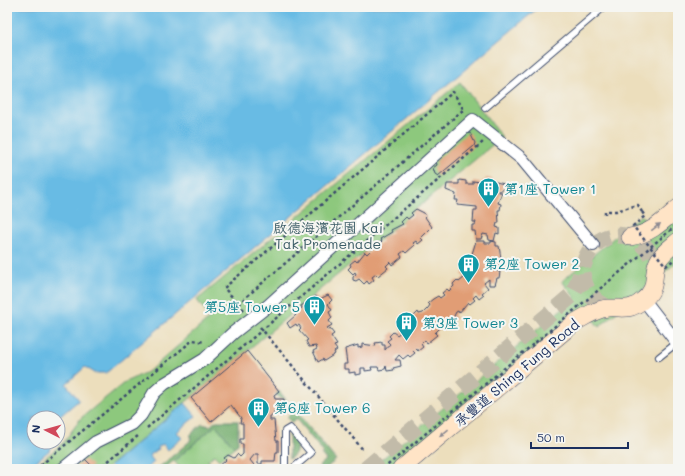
<svg xmlns="http://www.w3.org/2000/svg" width="685" height="476" font-family="Mali,'LXGW WenKai TC',sans-serif">
  <rect width="100%" height="100%" fill="#f6f6f2"/>
  <filter id="ink" filterUnits="userSpaceOnUse"><feTurbulence type="fractalNoise" baseFrequency=".025" numOctaves="2"/><feDisplacementMap in="SourceGraphic" scale="8" xChannelSelector="R" yChannelSelector="G"/><feConvolveMatrix kernelMatrix="1 2 1 2 8 2 1 2 1" color-interpolation-filters="sRGB"/></filter>
  <filter id="wash" filterUnits="userSpaceOnUse"><feTurbulence type="fractalNoise" baseFrequency=".012" numOctaves="4" result="noise"/><feDisplacementMap in="SourceGraphic" scale="16" xChannelSelector="R" yChannelSelector="G"/><feGaussianBlur stdDeviation="0.9" result="paint"/><feColorMatrix in="noise" values="0 0 0 0 0 0 0 0 0 0 0 0 0 0 0 0 0 1.4 0 .05"/><feComposite in="paint" operator="in"/></filter>
  <g filter="url(#wash)">
    <rect width="100%" height="100%" fill="#ecdebc"/>
    <path fill="#8dc87d" stroke="#547c6e" d="M460 82 502 137 106 469H32L64 442 81 418 125 382 149 371 210 318 197 300Z
      M678 211V236L666 246 678 261 599 327 588 313 401 469H370L575 298 562 281 641 215 654 231Z
      M216 425 234 447 219 460 214 455 208 460 212 466 208 469H206L202 465 197 469H181L174 461Z"/>
    <path fill="#72ac6c" stroke="#466e65" d="M279 391 336 460 325 469H321L319 466 326 460 321 454 323 452 296 419 291 422 287 417 292 413 276 394Z
      M216 421H238V444L234 447 216 425 164 469H157L190 441 191 434 202 424 210 426Z
      M290 435C299 442 299 453 289 459V436Z"/>
    <path fill="#68bbe4" stroke="#4275a1" d="M7 7H539L106 373H95L85 367 66 384 79 400 58 418H34V442H54L51 449 27 469H7Z
      M185 403 196 416 177 432 182 438 168 450 163 444 158 447 159 449 149 455 154 462 146 469H137L135 467 133 469H113L110 466Z"/>
    <g id="blocks">
      <path fill="#e19d75" d="M470 133 475 143 474 146 438 176 435 174 433 168 437 165 436 161 466 134Z
        M486 178 492 179V181L504 184 503 190H500L499 192H502L498 203 501 204 500 210H498L499 223H497L496 227 499 228V234L496 233 494 241 489 240 488 235 483 234 481 239H476L475 231H472V225H475L476 222H473L474 210H477V207L457 205 458 200H455L456 194 446 190 447 184H459V180L466 181V184H473V181L480 182V184L482 185V181H485Z
        M416 209 424 213 426 216 425 217 432 227 421 238 423 240 418 244 416 241 413 243 415 245 406 253 404 251 400 254 402 257 392 265 390 262 386 266 388 268 378 276 376 274 372 277 374 280 369 284 367 281 364 284 359 279 356 281 353 280V277L356 274 355 272 353 274 348 269 351 266 350 264 355 260 357 262 365 252 367 254 372 249 370 247 375 243 377 245 380 243 382 241 380 239 392 232 391 230 403 224 401 222 406 217 408 219 413 215 411 213Z
        M476 241H485V243H491V241L496 242V246H499L501 259H498V261H501L500 267H497V271L500 272 499 278H497L495 285H489V279L484 283 488 288 482 293 484 295 479 299 476 295 473 298 475 300 470 304 468 302 459 313 458 311 456 312 454 316 456 318 447 326 446 324 440 328 435 333 437 335 427 343 425 340 421 344 423 347 418 351 416 348 413 351 415 353 410 357 408 355 403 359 399 355 395 360H400L401 366 393 368 394 370 387 371 386 366 385 369 379 370 378 367H371L372 370 365 371V368H361V374L355 375V372L349 373V369H344V364H347L345 349 358 345V348L362 347V344L376 346 375 343 382 342V345H385V350L390 344 387 341 391 338 389 336 393 332 397 335 402 331 400 328 405 324 407 327 411 324 409 321 418 312 419 314 423 313 428 308 430 305 428 303 433 299 438 296 440 298 444 295 442 293 447 289 449 291 454 286 453 284 457 280 459 282 465 277 462 274 467 270 469 272 472 269 475 273 479 269 474 268V265H471L472 258 475 259V255L472 254Z
        M328 295 332 300 328 304 332 310 329 312 332 318 329 321 332 325 327 328 328 330 330 329 334 334 331 336 337 345 334 346 337 350 334 352 335 354 324 361 323 359 318 362 313 351 317 349 316 346 309 347 306 341 308 340 299 330 301 328 299 325 297 326 296 324 290 328 287 323 296 315 294 312 302 308 301 306 307 302 308 305 312 303 310 300 316 296 318 300Z
        M247 351 279 391 274 395 275 399H284V406H279V410L274 411V416H270V420H274L276 441H278V452H276L275 461H262V464H258V454H255L250 460 257 469H216L226 460 224 458 228 455 234 458 237 454 240 457 243 454V444H240V439H243V423H240L241 418 231 405 211 422 191 398Z
        M85 459 92 466 89 469H73Z"/>
    </g>
  </g>
  <g filter="url(#ink)">
    <use href="#blocks" fill-opacity="0" stroke="#3a496c" stroke-width="1"/>
    <g fill="none" stroke-linecap="round" stroke-linejoin="round">
      <path stroke="#c2bba9" stroke-width="17" stroke-dasharray="17 8" stroke-linecap="butt" d="M582 273C585 291 592 300 608 308
        M366 469 571 296C585 276 580 249 605 238 613 235 622 234 629 237 645 242 651 253 656 268"/>
      <defs>
        <path id="lane" d="M485 108 604 7
          M659 357 678 342
          M285 469V431L290 428 311 453 292 469"/>
        <path id="street" d="M644 300 678 344
          M63 469 96 442 132 424 141 415 154 393 164 384 205 359 233 333 269 305 473 120 522 159 593 245"/>
        <path id="secondary" d="M630 237C651 234 663 221 678 208
          M401 469 574 323C584 317 596 309 608 308 623 307 629 312 643 300 659 288 651 275 658 261 662 253 671 247 678 241"/>
      </defs>
      <use href="#lane" stroke="#3a496c" stroke-width="8"/>
      <use href="#street" stroke="#3a496c" stroke-width="14"/>
      <use href="#secondary" stroke="#3a496c" stroke-width="18"/>
      <path stroke="#3a496c" stroke-width="2.5" stroke-dasharray="3 3" stroke-linecap="butt" d="M605 214V211H616L638 205 642 212
        M238 304 463 110
        M244 310 224 288 453 92 465 112
        M260 327 364 451
        M147 428 483 142
        M36 469 193 340 205 342
        M99 469 139 435"/>
      <use href="#lane" stroke="#fff" stroke-width="6"/>
      <use href="#street" stroke="#fff" stroke-width="12"/>
      <use href="#secondary" stroke="#ffe4c6" stroke-width="17"/>
      <path stroke="#3a496c" stroke-width="2.5" stroke-dasharray="3 3" stroke-linecap="butt" d="M642 212 645 216 633 226 666 266 676 258
        M383 469 678 224"/>
    </g>
    <defs><path id="oneway-solid" d="M-6-.8H1V-3.2L6.5 0L1 3.2V.8H-6Z"/></defs>
    <g fill="#8d8a92">
      <use href="#oneway-solid" transform="translate(656 227) rotate(-38)"/>
      <use href="#oneway-solid" transform="translate(444 433) rotate(140)"/>
    </g>
  </g>
  <defs>
    <symbol id="building-pin" viewBox="-11 -11 22 30"><path d="M0 17L-7.5 6A9.5 9.5 0 1 1 7.5 6Z" fill="#0f9aa8" stroke="#f6f6f2"/><path d="M-4-6H4V6H1V3H-1V6H-4ZM-2.5-4.3h1.7v1.8h-1.7ZM.8-4.3h1.7v1.8H.8ZM-2.5-1h1.7V.8h-1.7ZM.8-1h1.7V.8H.8Z" fill="#fff"/></symbol>
  </defs>
  <g fill-rule="evenodd">
    <use href="#building-pin" x="476" y="176" width="25" height="34"/>
    <use href="#building-pin" x="456" y="252" width="25" height="34"/>
    <use href="#building-pin" x="302" y="294" width="25" height="34"/>
    <use href="#building-pin" x="394" y="310" width="25" height="34"/>
    <use href="#building-pin" x="246" y="396" width="25" height="34"/>
  </g>
  <g text-anchor="middle" stroke-width="4" stroke-linejoin="round" paint-order="stroke">
    <g font-size="14" fill="#0d838f" stroke="#f6f6f2" text-anchor="start">
      <text x="504" y="194">第1座 Tower 1</text>
      <text x="484" y="269">第2座 Tower 2</text>
      <text x="300" y="312" text-anchor="end">第5座 Tower 5</text>
      <text x="422" y="328">第3座 Tower 3</text>
      <text x="274" y="413">第6座 Tower 6</text>
    </g>
    <g font-size="14" fill="#3d5d67" stroke="#f6f6f2">
      <text x="328" y="233">啟德海濱花園 Kai<tspan x="328" dy="16">Tak Promenade</tspan></text>
    </g>
    <g font-size="14" fill="#1b2f5e" stroke="#f6f6f2">
      <text transform="translate(517 373) rotate(-40)" y="5">承豐道 Shing Fung Road</text>
    </g>
  </g>
  <rect width="685" height="476" fill="none" stroke="#f6f6f2" stroke-width="24"/>
  <g transform="translate(46 430) rotate(276)"><circle r="19" fill="#f6f6f2" stroke="#9ea6b7"/>
  <path d="M0-3L7 15L0 10L-7 15Z" fill="#d1495b"/>
  <text y="-6" font-size="11" font-weight="bold" text-anchor="middle" fill="#1b2f5e">N</text>
  </g>
  <path d="M531 442v6h97v-6" fill="none" stroke="#1b2f5e" stroke-width="2"/>
  <text x="537" y="442" font-size="12" fill="#1b2f5e" stroke="#f6f6f2" stroke-width="3" paint-order="stroke">50 m</text>
</svg>
